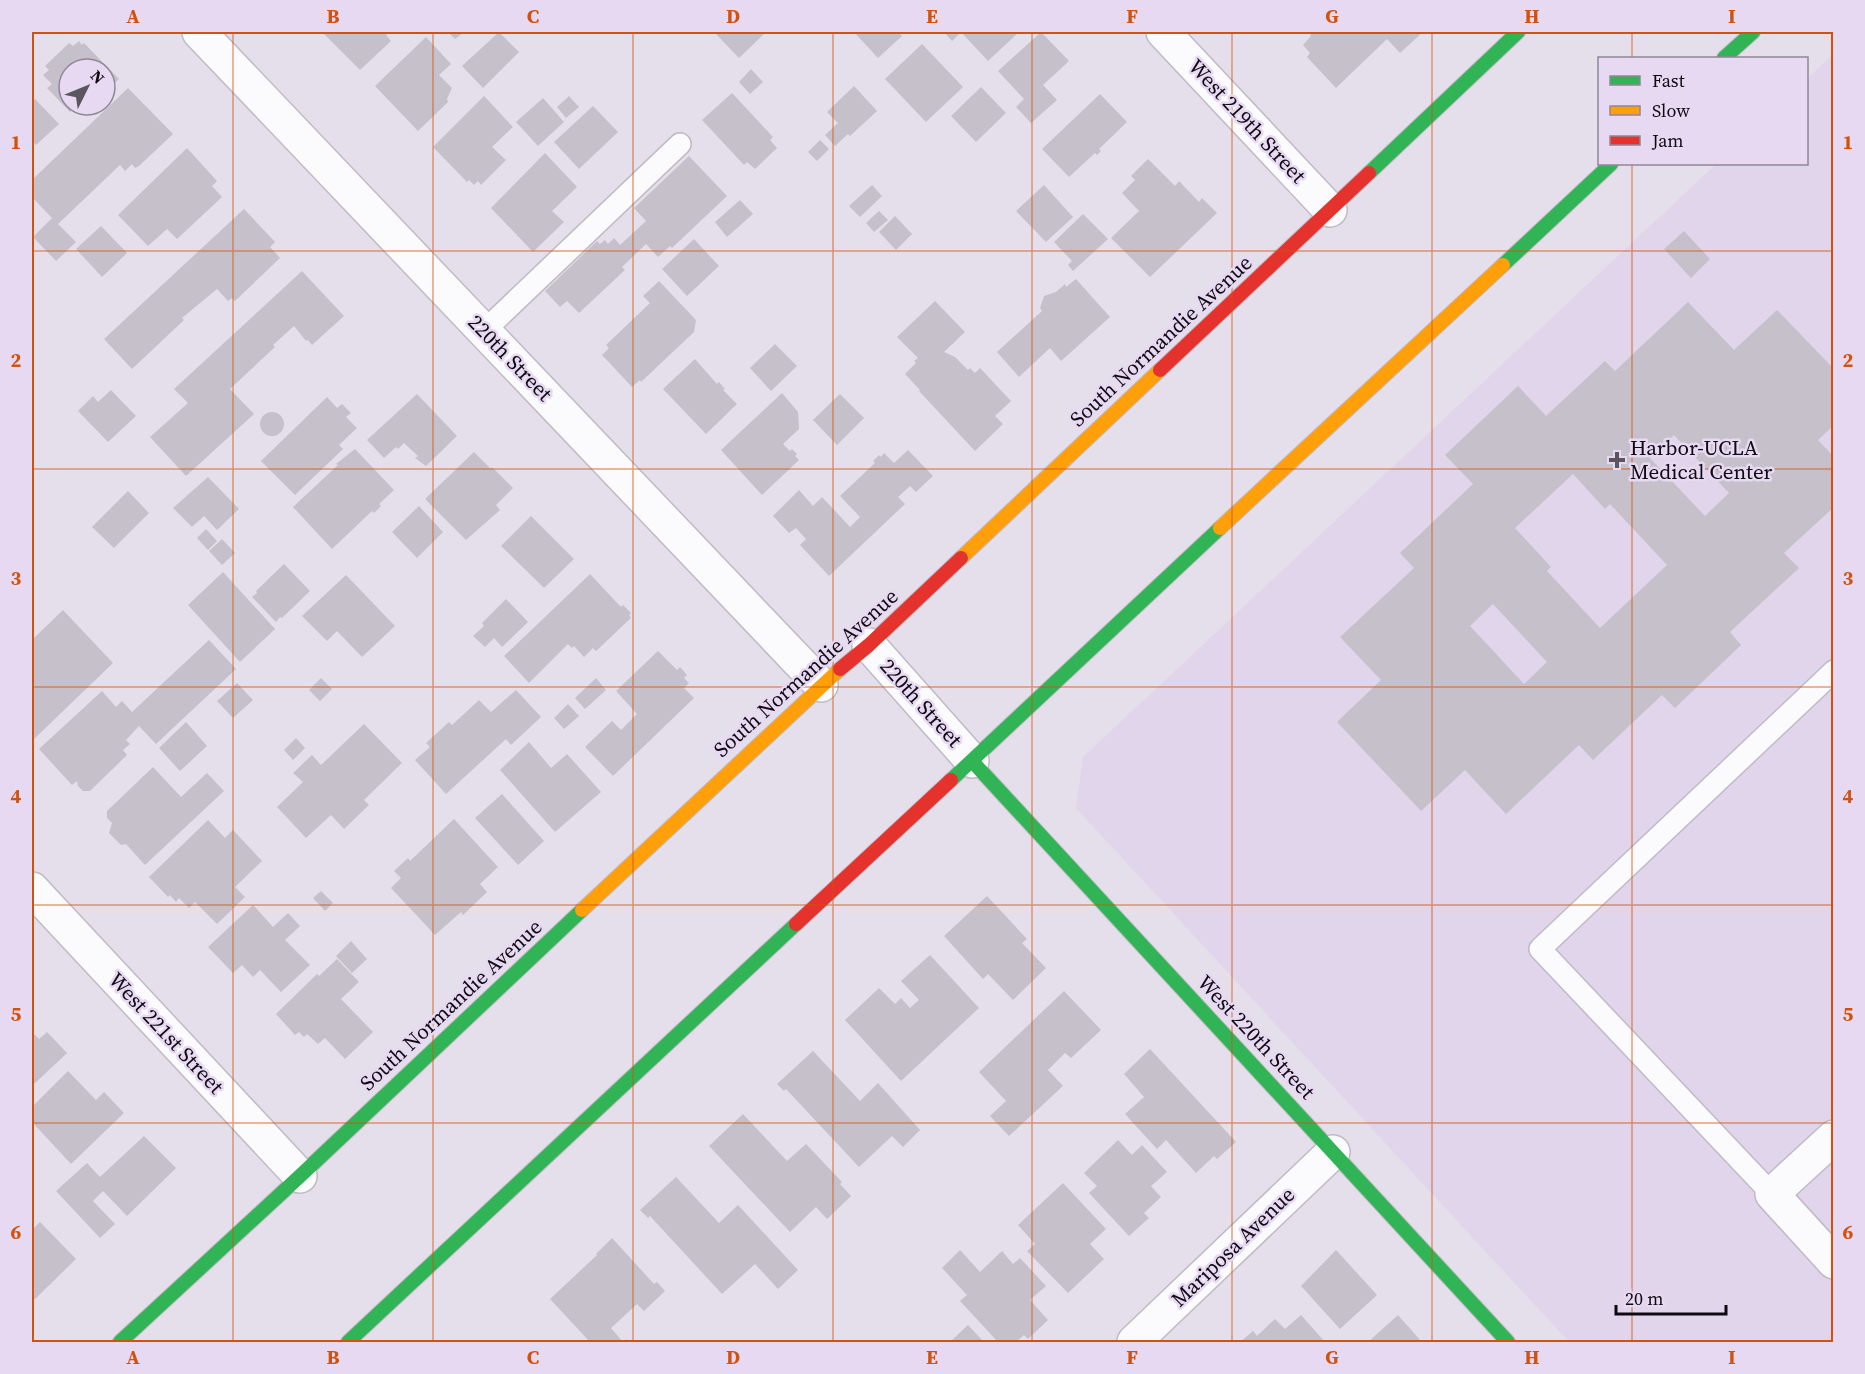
<svg xmlns="http://www.w3.org/2000/svg" width="1865" height="1374" font-family="'Source Serif 4',serif">
  <rect width="100%" height="100%" fill="#e5dfeb"/>
  <path fill="#e1d5eb" d="M1833 54V1342H1569L1076 808 1083 757 1716 164H1806L1807 79Z"/>
  <path fill="#c5c0c9" fill-rule="evenodd" d="M322 32H390L386 35 391 41 360 70Z
    M448 32H464L455 39Z
    M499 32 519 52 483 88 462 66Z
    M714 32H766L739 58Z
    M854 32H898L902 36 878 58Z
    M944 32H1019L988 61 961 32 952 41Z
    M1041 32 1069 61 1043 85 1057 100 1031 123 1016 107 1024 99 998 71Z
    M1313 32H1423L1400 53 1387 39 1336 88 1307 57 1310 53 1303 45 1311 36 1310 35Z
    M426 37 451 64 439 75 452 88 447 99 448 102 418 131 375 86Z
    M79 41 82 45 84 43 119 79 105 92V69H69V105H77L70 112 47 88 52 84 43 75 49 70 45 66 69 43 73 46Z
    M922 44 963 87 926 122 885 79Z
    M751 69 763 82 750 94 739 82Z
    M854 86 877 111 850 136 848 134 835 146 825 135 838 123 827 112Z
    M981 87 1006 113 976 142 951 116Z
    M128 88 173 134 139 166 135 168 132 164 125 171 120 165 58 224 76 242 56 261 33 237 52 218 32 197V180Z
    M732 93 773 137 770 140 777 148 755 169 747 162 744 165 702 120Z
    M1100 94 1127 122 1099 149 1101 151 1097 155 1095 153 1069 177 1042 149Z
    M484 96 513 127 492 147 506 160 481 185 478 181 474 185 469 180 467 182 433 147Z
    M569 96 579 107 566 118 557 107Z
    M543 98 564 122 538 146 516 122Z
    M35 99 59 124 36 145 32 141V102Z
    M593 106 618 132 579 169 554 142Z
    M820 140 829 149 817 161 808 152Z
    M187 148 217 181 212 186 222 197 177 239 167 229 148 246 118 215Z
    M545 153 577 187 552 211 564 222 533 252 491 208Z
    M689 156 727 196 672 248 670 246 658 257 646 244 622 267 625 270 579 313 567 301 560 307 545 291 597 241 600 244 605 240 608 244 614 238 620 245 646 221 634 208Z
    M1148 159 1175 186 1179 181 1199 202 1202 198 1217 213 1150 277 1111 238 1139 211 1122 193 1135 180 1131 176Z
    M872 185 882 196 860 217 849 206Z
    M1044 185 1073 217 1046 242 1016 211Z
    M740 200 753 214 727 237 715 222Z
    M244 209 275 242 270 247 280 258 235 301 232 298 228 301 217 289 182 318 184 320 132 369 104 339Z
    M879 211 888 220 874 232 866 223Z
    M1083 214 1108 239 1073 271 1068 265 1072 261 1054 242Z
    M895 216 912 234 896 250 879 232Z
    M101 226 127 253 102 277 76 249Z
    M1684 231 1710 259 1691 278 1664 249Z
    M694 239 719 266 687 296 662 269Z
    M302 271 344 316 312 345 308 340 306 341 294 326 273 345 275 347 230 389 254 414 186 476 150 437 188 403 174 389Z
    M1076 279 1110 317 1061 361 1050 348 1019 377 997 352 1042 311 1040 308 1044 296 1056 292 1065 284 1066 287Z
    M659 281 696 320 694 332 641 382 640 380 632 387 602 355 609 348 606 345 650 303 643 296Z
    M935 301 965 332 944 352 955 357 968 370 970 368 975 373 980 368 1011 401 995 416 1003 424 975 451 919 391 920 390 905 374 916 363 914 361 918 358 897 337Z
    M1688 302 1734 350 1777 310 1834 369V425L1818 440 1834 457V507L1784 553 1799 568 1730 632 1741 645 1675 708 1662 695 1593 760 1579 745 1506 814 1465 770 1421 811 1337 722 1381 680 1340 637 1414 568 1400 553 1473 484 1445 455 1518 386 1546 416 1605 361 1615 371ZM1674 435 1729 493 1705 516 1650 458ZM1573 474 1605 509 1610 504 1667 565 1600 628 1547 571 1551 567 1515 528ZM1493 604 1547 662 1524 684 1470 626Z
    M775 344 797 366 771 391 750 368Z
    M695 359 717 384 719 382 725 389 723 390 737 404 706 434 663 389Z
    M111 390 136 416 108 442 78 411 93 396 98 402Z
    M782 393 798 412 799 429 783 444 790 451 792 449 797 454 795 456 799 460 762 495 721 450Z
    M417 394 457 436 426 466 415 458 418 456 404 443 398 449 396 447 384 458 367 440Z
    M840 394 864 418 837 445 813 420Z
    M327 397 337 408 342 404 351 413 346 417 357 428 339 445 343 449 295 495 261 461Z
    M260 424a12 12 0 1 1 24 0a12 12 0 1 1-24 0Z
    M355 449 394 490 379 504 381 506 374 513 372 511 332 549 293 507 338 465 336 464Z
    M908 450 933 476 916 492 910 486 898 497 905 504 829 576 800 545 806 539 796 528 789 533 773 516 799 490 813 506 822 497 850 527 860 517 840 496 875 463 873 461 879 455 881 457 884 453 894 463Z
    M474 452 491 469 492 467 513 488 496 505 500 510 466 540 425 499Z
    M208 477 239 509 217 530 204 516 192 527 173 508Z
    M128 491 149 513 114 548 92 527Z
    M419 506 443 532 417 558 392 532Z
    M531 516 574 559 544 588 501 546Z
    M206 529 217 541 208 550 197 538Z
    M222 539 235 553 222 565 209 551Z
    M284 564 310 591 282 618 280 617 276 622 252 597 257 593 256 591Z
    M223 572 275 629 240 662 188 605Z
    M590 574 621 607 623 605 631 613 629 615 631 618 596 651 593 648 584 657 574 646 572 648 568 644 529 683 504 656Z
    M346 575 395 626 362 657 337 631 327 641 302 616Z
    M506 599 528 622 502 647 494 638 485 647 473 636 484 626 482 623Z
    M63 610 113 663 32 741V640Z
    M209 640 236 669 156 744 139 726 126 740 130 744 123 750 127 755 90 791H83L78 786 77 781 72 785 39 749 102 691 116 707 122 701 132 712Z
    M658 651 677 670 680 667 687 675 684 678 689 683 684 688 694 698 613 776 585 747 612 721 621 730 637 714 616 691Z
    M321 678 332 689 320 701 309 690Z
    M596 678 606 690 585 709 575 698Z
    M237 683 253 700 233 718 217 701Z
    M516 690 541 717 511 745 506 739 446 794 415 760 430 747 426 743 449 722 452 725 479 700 491 712Z
    M568 704 579 716 564 729 554 718Z
    M186 722 207 746 180 771 159 748Z
    M364 724 402 763 364 800 369 805 344 829 331 815 306 838 277 807 303 782 293 773 312 755 321 765Z
    M296 738 305 748 293 760 284 750Z
    M529 742 551 768 567 754 601 792 555 832 500 770Z
    M153 767 181 797 207 773 224 791 145 865 126 844 121 845 109 833 112 823 107 818V811Z
    M502 794 544 841 518 865 475 818Z
    M454 819 498 867 480 884 487 892 463 915 461 912 435 935 391 888 401 878 394 871 408 858 410 861Z
    M208 820 225 838 233 830 262 861 235 887 245 897 217 924 195 902 189 908 179 898 176 902 170 895 168 897 149 877Z
    M321 891 333 903 325 911 313 898Z
    M987 896 1027 939 1022 943 1046 968 1013 1000 988 974 983 979 944 936Z
    M253 905 273 927 288 913 300 926 285 940 310 965 281 992 260 970 253 977 242 965 233 973 208 947Z
    M351 941 367 959 352 973 336 956Z
    M930 955 979 1008 901 1081 845 1020 879 988 895 1004 901 998 910 1008 919 1000 901 981Z
    M337 959 359 982 341 999 373 1032 345 1059 325 1038 318 1044 307 1034 304 1037 299 1032 295 1035 276 1014 317 974 319 976Z
    M1064 991 1101 1030 1071 1058 1065 1053 1048 1070 1063 1086 1009 1136 990 1116 1006 1101 979 1072Z
    M32 1032 39 1039 47 1032 67 1053 32 1086Z
    M1150 1049 1236 1142 1217 1159 1214 1156 1196 1173 1166 1140 1157 1149 1125 1114 1144 1097 1124 1074Z
    M813 1051 860 1101 878 1083 920 1130 903 1147 892 1136 859 1167 786 1089 784 1091 777 1084Z
    M68 1071 96 1100 104 1092 124 1113 71 1164 32 1122V1107Z
    M743 1114 787 1161 806 1144 842 1182 840 1184 851 1196 827 1219 816 1207 790 1232 709 1146Z
    M144 1136 176 1168 127 1216 103 1191 93 1201 115 1224 100 1238 56 1191 87 1163 100 1177Z
    M1118 1140 1132 1155 1142 1145 1167 1172 1151 1186 1161 1197 1144 1213 1149 1218 1129 1236 1089 1193 1097 1186 1084 1173Z
    M676 1177 719 1223 738 1205 798 1270 778 1289 755 1264 722 1294 650 1216 648 1218 640 1210Z
    M1063 1183 1106 1229 1090 1244 1104 1259 1068 1293 1027 1251 1035 1244 1018 1225Z
    M40 1222 76 1259 32 1302V1230Z
    M612 1238 654 1284 657 1282 665 1291 644 1311 637 1304 611 1328 623 1342 626 1339 629 1342H590L550 1299 597 1255 596 1254Z
    M960 1250 980 1272 1002 1251 1013 1264 1020 1258 1046 1286 1030 1300 1048 1320 1028 1339 1024 1335 1016 1342H998L960 1301 967 1295 942 1268Z
    M1336 1250 1377 1295 1340 1329 1301 1286Z
    M1301 1315 1325 1342H1240L1253 1331 1257 1336 1275 1319 1285 1329Z
    M1398 1315 1421 1341 1420 1342H1368Z
    M968 1325 984 1342H950Z"/>
  <g fill="none" stroke-linecap="round" stroke-linejoin="round">
    <defs>
      <path id="lane" d="M484 331 680 144
        M1772 1194 1540 949 1834 671"/>
      <path id="street" d="M199 32 821 685
        M1163 32 1330 210
        M869 645 972 761
        M32 889 300 1176
        M1834 1137 1772 1194 1834 1262
        M1134 1342 1333 1152"/>
      <path id="fast" d="M1724 58 1753 32
        M1369 173 1518 32
        M1503 265 1611 164
        M972 761 1508 1342
        M951 780 1220 528
        M120 1342 300 1176 582 910
        M348 1342 796 924"/>
      <path id="slow" d="M1220 528 1503 265
        M961 558 1160 370
        M582 910 840 669"/>
      <path id="jam" d="M1160 370 1369 173
        M840 669 869 645 961 558
        M796 924 951 780"/>
    </defs>
    <use href="#lane" stroke="#c0bac5" stroke-width="24"/>
    <use href="#street" stroke="#c0bac5" stroke-width="36"/>
    <use href="#fast" stroke="#c0bac5" stroke-width="16"/>
    <use href="#slow" stroke="#c0bac5" stroke-width="16"/>
    <use href="#jam" stroke="#c0bac5" stroke-width="16"/>
    <use href="#lane" stroke="#fbfafc" stroke-width="21"/>
    <use href="#street" stroke="#fbfafc" stroke-width="33"/>
    <use href="#fast" stroke="#30b455" stroke-width="14"/>
    <use href="#slow" stroke="#ff9f0a" stroke-width="14"/>
    <use href="#jam" stroke="#e5322d" stroke-width="14"/>
  </g>
  <path fill="none" stroke="#d2510d" stroke-width="1.5" stroke-opacity="0.55" d="M233 32V1342M433 32V1342M633 32V1342M833 32V1342M1032 32V1342M1232 32V1342M1432 32V1342M1632 32V58M1632 164V1342M32 251H1834M32 469H1834M32 687H1834M32 905H1834M32 1123H1834"/>
  <path fill="#5a555e" stroke="#e6d9f1" stroke-width="2" d="M1614 451h6v6h6v6h-6v6h-6v-6h-6v-6h6z"/>
  <g text-anchor="middle" stroke-width="5" stroke-linejoin="round" paint-order="stroke">
    <g font-size="21" fill="#0f0a12" stroke="#e6d9f1">
      <text transform="translate(1247 121) rotate(47)" y="7">West 219th Street</text>
      <text transform="translate(1161 341) rotate(-43)" y="7">South Normandie Avenue</text>
      <text transform="translate(510 358) rotate(46)" y="7">220th Street</text>
      <text transform="translate(806 673) rotate(-42)" y="7">South Normandie Avenue</text>
      <text transform="translate(921 703) rotate(48)" y="7">220th Street</text>
      <text transform="translate(451 1005) rotate(-43)" y="7">South Normandie Avenue</text>
      <text transform="translate(166 1033) rotate(47)" y="7">West 221st Street</text>
      <text transform="translate(1256 1037) rotate(47)" y="7">West 220th Street</text>
      <text transform="translate(1233 1247) rotate(-44)" y="7">Mariposa Avenue</text>
    </g>
    <g font-size="21" fill="#0f0a12" stroke="#e6d9f1" text-anchor="start">
      <text x="1630" y="455">Harbor-UCLA<tspan x="1630" dy="24">Medical Center</tspan></text>
    </g>
  </g>
  <rect width="1865" height="1374" fill="none" stroke="#e6d9f1" stroke-width="66"/>
  <rect x="1598" y="57" width="210" height="108" fill="#e6d9f1" stroke="#908698" stroke-width="1.5"/>
  <rect x="1610" y="76" width="30" height="9" fill="#30b455" stroke="#908698" stroke-width="1.5"/>
  <text x="1652" y="87" font-size="18" fill="#0f0a12">Fast</text>
  <rect x="1610" y="106" width="30" height="9" fill="#ff9f0a" stroke="#908698" stroke-width="1.5"/>
  <text x="1652" y="117" font-size="18" fill="#0f0a12">Slow</text>
  <rect x="1610" y="136" width="30" height="9" fill="#e5322d" stroke="#908698" stroke-width="1.5"/>
  <text x="1652" y="147" font-size="18" fill="#0f0a12">Jam</text>
  <g transform="translate(87 87) rotate(47)"><circle r="28" fill="#e6d9f1" stroke="#908698" stroke-width="1.5"/>
  <path d="M0-4.5L10 22L0 15L-10 22Z" fill="#5a555e"/>
  <text y="-9" font-size="16" font-weight="bold" text-anchor="middle" fill="#0f0a12">N</text>
  </g>
  <path d="M1616 1305v9h110v-9" fill="none" stroke="#0f0a12" stroke-width="3"/>
  <text x="1625" y="1305" font-size="18" fill="#0f0a12" stroke="#e6d9f1" stroke-width="4.5" paint-order="stroke">20 m</text>
  <rect x="33" y="33" width="1799" height="1308" fill="none" stroke="#d2510d" stroke-width="2"/>
  <g font-size="20" text-anchor="middle" font-weight="bold" fill="#d2510d">
    <text x="133" y="23">A</text>
    <text x="333" y="23">B</text>
    <text x="533" y="23">C</text>
    <text x="733" y="23">D</text>
    <text x="932" y="23">E</text>
    <text x="1132" y="23">F</text>
    <text x="1332" y="23">G</text>
    <text x="1532" y="23">H</text>
    <text x="1732" y="23">I</text>
    <text x="16" y="149">1</text>
    <text x="1848" y="149">1</text>
    <text x="16" y="367">2</text>
    <text x="1848" y="367">2</text>
    <text x="16" y="585">3</text>
    <text x="1848" y="585">3</text>
    <text x="16" y="803">4</text>
    <text x="1848" y="803">4</text>
    <text x="16" y="1021">5</text>
    <text x="1848" y="1021">5</text>
    <text x="16" y="1239">6</text>
    <text x="1848" y="1239">6</text>
    <text x="133" y="1364">A</text>
    <text x="333" y="1364">B</text>
    <text x="533" y="1364">C</text>
    <text x="733" y="1364">D</text>
    <text x="932" y="1364">E</text>
    <text x="1132" y="1364">F</text>
    <text x="1332" y="1364">G</text>
    <text x="1532" y="1364">H</text>
    <text x="1732" y="1364">I</text>
  </g>
</svg>
